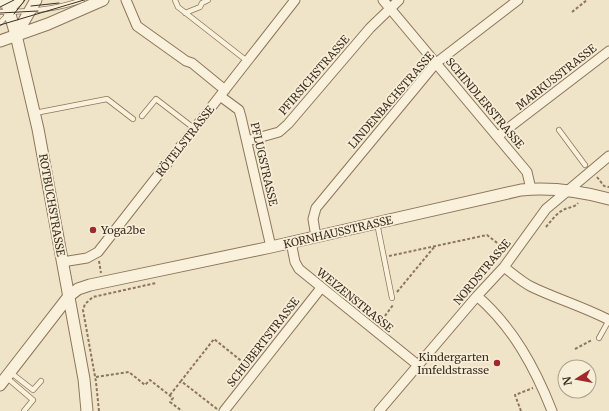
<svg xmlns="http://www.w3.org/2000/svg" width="609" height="411" font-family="Merriweather,serif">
  <rect width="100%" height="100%" fill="#f0e4c8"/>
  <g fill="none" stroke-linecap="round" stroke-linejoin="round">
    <defs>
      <path id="service" d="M175 0 178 7 247 61
        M0 12C28 12 56 10 82 0
        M185 13 200 7 202 3 208 0
        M0 23 21 1
        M35 113 107 99 133 119
        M142 116 156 99 195 129
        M559 130 585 165
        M377 223 392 298
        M599 338 609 320
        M10 372 33 390 41 381
        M6 377 33 400 24 411"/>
      <path id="minor" d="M126 0 137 26 186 61 192 63 225 90
        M383 0 527 172 531 189
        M220 96 239 110 241 117 271 247
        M498 136 609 51
        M247 141 279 132 288 124 370 28 399 0
        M316 237 313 219 316 208 436 63 518 0
        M291 242 295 262 299 269 419 366
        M62 262 87 258 98 252 295 0
        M504 267C513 274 522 282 532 287 557 299 584 307 609 320
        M477 296C513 327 535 368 552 411
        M224 411 321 288
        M379 411 477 296 504 267 546 209 609 156"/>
      <path id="tertiary" d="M6 1 16 35 38 129 84 379 87 411
        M0 2 17 0
        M16 35 36 0
        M0 41 48 24 103 0
        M0 385 69 296 78 289 90 285 271 247 521 190C551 187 580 191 609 199"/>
    </defs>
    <use href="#service" stroke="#8d765c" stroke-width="6"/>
    <use href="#minor" stroke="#8d765c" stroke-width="11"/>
    <use href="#tertiary" stroke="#8d765c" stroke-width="13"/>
    <path stroke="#8d765c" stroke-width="2" stroke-dasharray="3 2" stroke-linecap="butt" d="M572 12 587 0
      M597 177 604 186 609 187
      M546 227C551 221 556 214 563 210 568 207 574 208 578 203
      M389 256 487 235 505 249
      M99 261 101 273
      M397 292 435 246
      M379 324 393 305
      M575 349 592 340
      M96 377 129 372 145 385 150 380 173 398 170 402 182 411
      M170 395 181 381
      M217 409 181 381 214 339 249 367
      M99 411 96 382 83 310 85 304 93 297 156 283
      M521 411 515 395 533 388"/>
    <use href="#service" stroke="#faf1dc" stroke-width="4.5"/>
    <use href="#minor" stroke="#faf1dc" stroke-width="9"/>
    <use href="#tertiary" stroke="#faf1dc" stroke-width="11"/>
    <path stroke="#3d2e20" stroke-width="1" d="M31 6 59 3
      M0 7 14 0
      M0 13 38 11
      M14 14 25 0
      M0 25 84 0"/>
  </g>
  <g fill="#9e2a2b" stroke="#f7eed8" stroke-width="1.5">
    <circle cx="93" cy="230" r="4"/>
    <circle cx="497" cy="363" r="4"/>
  </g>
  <g text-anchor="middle" stroke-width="3.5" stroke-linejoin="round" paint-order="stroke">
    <g font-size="11" fill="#3d2e20" stroke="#f7eed8">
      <text transform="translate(314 75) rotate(-49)" y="4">PFIRSICHSTRASSE</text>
      <text transform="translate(556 77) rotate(-38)" y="4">MARKUSSTRASSE</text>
      <text transform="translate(391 100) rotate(-49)" y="4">LINDENBACHSTRASSE</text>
      <text transform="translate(485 103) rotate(50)" y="4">SCHINDLERSTRASSE</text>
      <text transform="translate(185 141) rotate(-52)" y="4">RÖTELSTRASSE</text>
      <text transform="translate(264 164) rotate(77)" y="4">PFLUGSTRASSE</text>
      <text transform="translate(52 205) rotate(80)" y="4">ROTBUCHSTRASSE</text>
      <text transform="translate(338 232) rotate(-13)" y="4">KORNHAUSSTRASSE</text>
      <text transform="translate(482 272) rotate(-50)" y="4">NORDSTRASSE</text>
      <text transform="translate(355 300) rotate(39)" y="4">WEIZENSTRASSE</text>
      <text transform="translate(263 342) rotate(-52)" y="4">SCHUBERTSTRASSE</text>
    </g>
    <g font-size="11" fill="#3d2e20" stroke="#f7eed8" text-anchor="start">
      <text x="101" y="234">Yoga2be</text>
      <text x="489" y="361" text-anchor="end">Kindergarten<tspan x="489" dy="13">Imfeldstrasse</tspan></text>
    </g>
  </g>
  <g transform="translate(577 379) rotate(259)"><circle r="19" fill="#f7eed8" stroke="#ada18e"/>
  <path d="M0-3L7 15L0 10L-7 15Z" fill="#9e2a2b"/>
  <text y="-6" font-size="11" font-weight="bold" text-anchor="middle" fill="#3d2e20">N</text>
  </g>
</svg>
